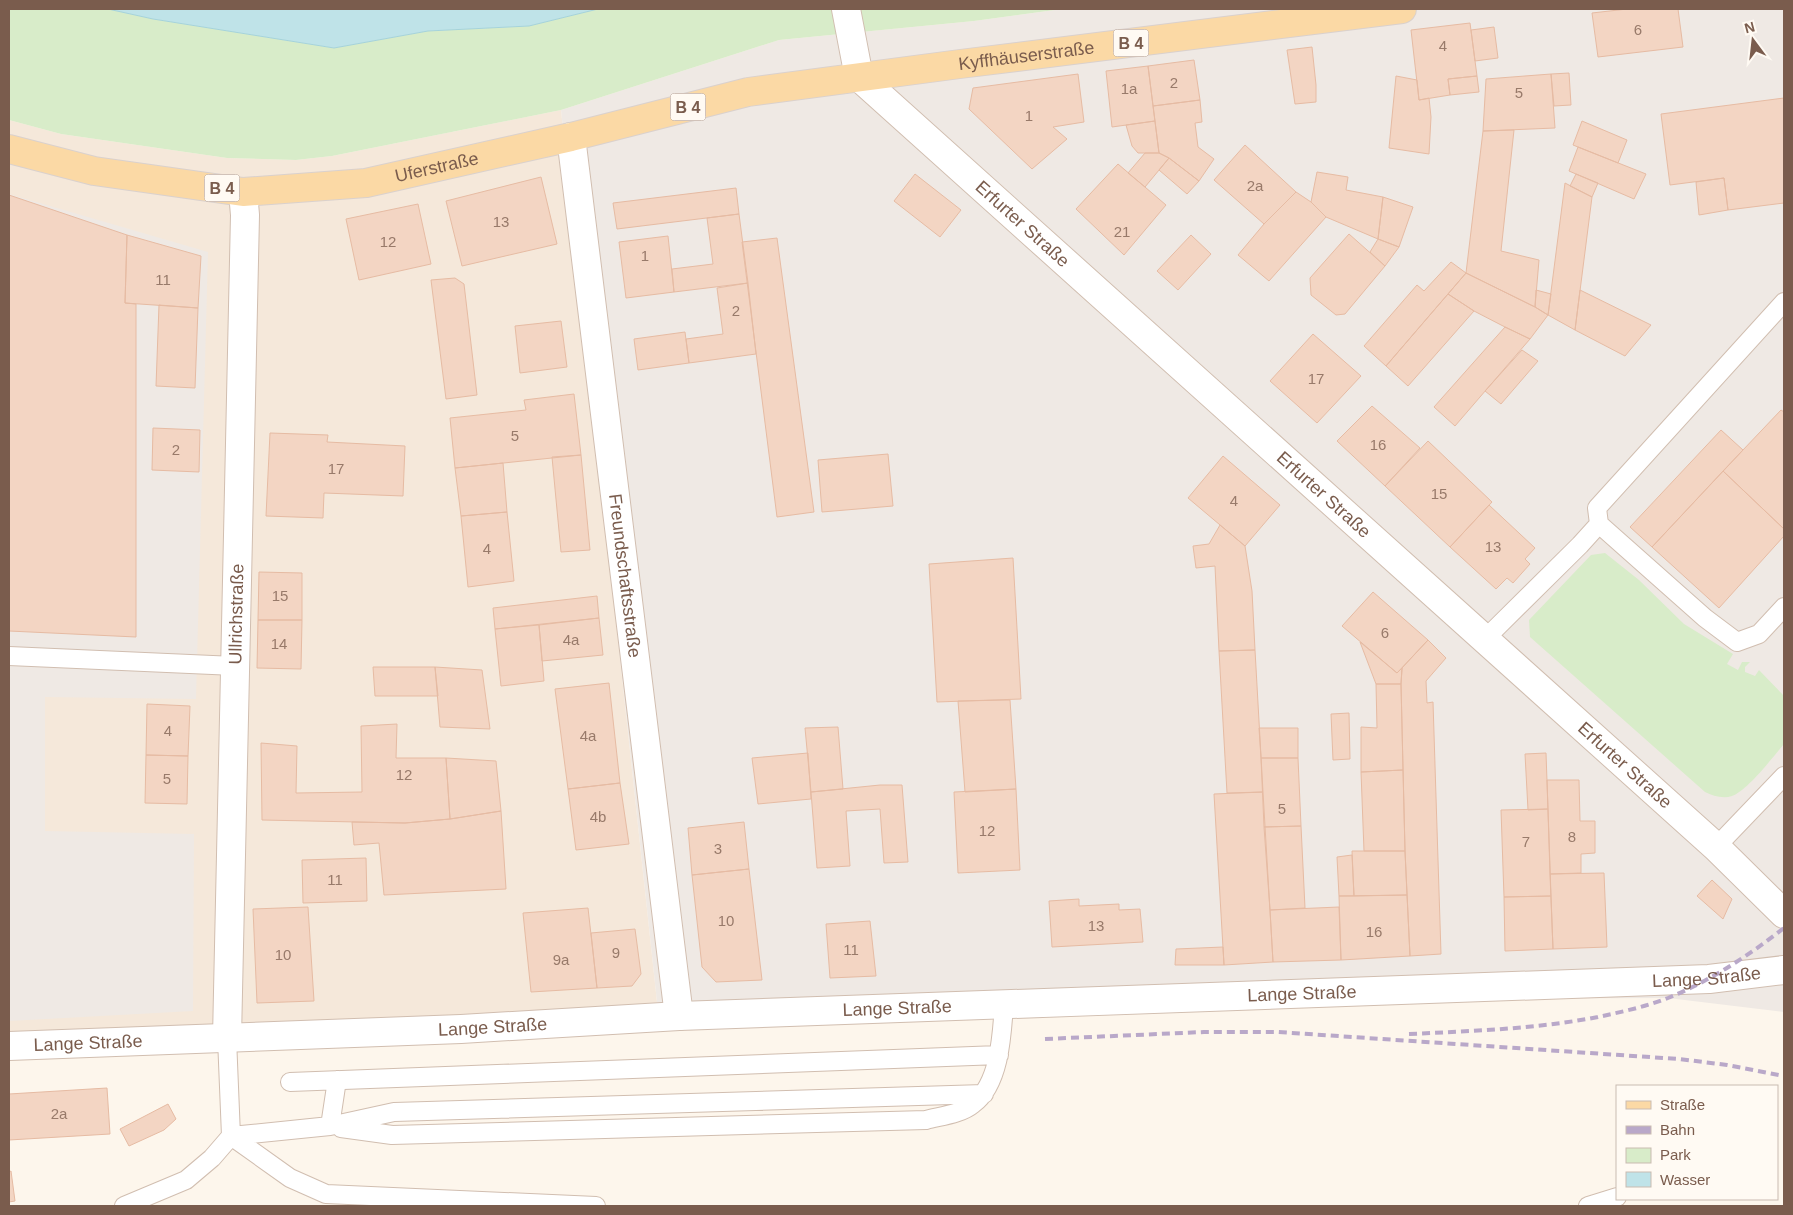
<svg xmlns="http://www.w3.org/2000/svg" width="1793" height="1215" font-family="Arial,sans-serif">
  <rect width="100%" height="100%" fill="#fdf6ec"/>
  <path fill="#f5e8da" d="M561 110 660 1030 9 1059V120L61 134 227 158 296 160 332 156Z"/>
  <path fill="#efe9e4" d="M1062 9H1784V1012L1668 998 1386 999 660 1030 561 110 779 40 974 21Z
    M9 194 208 252 196 699 45 697V831L194 834 193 1011 9 1021Z"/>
  <path fill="#d8ecc9" d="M9 9H108L153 19 334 48 428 31 529 26 598 9H1062L974 21 779 40 561 110 332 156 296 160 227 158 61 134 9 120Z
    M1605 553 1639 580 1684 624 1733 654 1727 664 1738 670 1742 662H1750L1745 667V672L1755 676 1759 670 1784 696V744C1773 757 1747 791 1732 796 1723 799 1713 796 1705 792L1530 637 1529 620 1591 555Z"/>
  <path fill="#bfe3e8" stroke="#a5d3da" d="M108 9H598L529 26 428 31 334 48 153 19Z"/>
  <path fill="#f3d5c3" stroke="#e6bba3" d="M1627 9H1678L1683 47 1598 57 1592 13Z
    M1470 23 1477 76 1448 79 1450 95 1419 100 1411 30Z
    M1494 27 1498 58 1475 61 1471 30Z
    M1312 47 1316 85V102L1295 104 1287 50Z
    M1194 60 1200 100 1153 106 1148 66Z
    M1148 66 1155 121 1112 127 1106 71Z
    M1569 73 1571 105 1554 106 1551 74Z
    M1078 74 1084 122 1053 127 1067 139 1032 169 969 109 973 88Z
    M1551 74 1555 128 1483 131 1486 79Z
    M1396 76 1417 80 1419 100 1429 98 1431 117 1429 154 1389 148Z
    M1477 76 1479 92 1450 95 1448 79Z
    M1784 98V203L1728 210 1724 178 1670 185 1661 114Z
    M1200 100 1202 122 1195 123 1198 147 1214 159 1199 181 1169 158 1159 153 1153 106Z
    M1155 121 1159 153H1138L1132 146 1126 125Z
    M1582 121 1627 140 1618 163 1573 145Z
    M1514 130 1501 251 1539 260 1535 307 1466 273 1483 131Z
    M1245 145 1296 192 1264 224 1214 180Z
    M1578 147 1646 174 1634 199 1569 171Z
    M1145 153H1159L1169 158 1145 187 1128 173Z
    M1169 158 1199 181 1187 194 1159 170Z
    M1118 164 1166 205 1124 255 1076 209Z
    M1317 172 1348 177 1346 190 1383 197 1378 239 1326 217 1311 202Z
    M915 174 961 210 940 237 894 201Z
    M1576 174 1598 183 1592 197 1570 186Z
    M541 177 557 244 462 266 446 201Z
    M1724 178 1728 210 1699 215 1696 182Z
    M1565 183 1592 197 1575 330 1548 315Z
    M736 188 739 214 617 229 613 203Z
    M1296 192 1311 202 1326 217 1269 281 1238 255 1264 224Z
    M9 195 127 235 125 303 136 304V637L9 631Z
    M1383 197 1413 207 1399 247 1378 239Z
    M418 204 431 264 359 280 346 219Z
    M739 214 748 283 674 292 672 269 713 264 707 218Z
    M1349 234 1385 266 1345 314 1336 315 1311 295 1310 278Z
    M127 235 201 256 198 308 125 303Z
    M1191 235 1211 254 1178 290 1157 271Z
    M668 236 674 292 626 298 619 242Z
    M777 238 814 512 777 517 742 242Z
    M1378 239 1399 247 1385 266 1370 252Z
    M1451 262 1466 273 1386 366 1364 346 1417 285 1424 291Z
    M1466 273 1535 307 1548 315 1530 339 1505 327 1474 311 1448 294Z
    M455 278 464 284 477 395 446 399 431 280Z
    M748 283 756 354 689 363 686 339 723 334 717 288Z
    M1536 290 1551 294 1548 315 1535 307Z
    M1580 290 1651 325 1625 356 1575 330Z
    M1448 294 1474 311 1408 386 1386 366Z
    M159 305 198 308 195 388 156 386Z
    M561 321 567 367 520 373 515 326Z
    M1505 327 1530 339 1455 426 1434 407Z
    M685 332 689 363 638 370 634 339Z
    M1313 334 1361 376 1317 423 1270 381Z
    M1522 350 1538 361 1501 404 1485 391Z
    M574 394 581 455 455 468 450 418 526 410 524 400Z
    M1372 406 1420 448 1385 486 1337 441Z
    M1781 410 1784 412V529L1723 471Z
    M153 428 200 430 199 472 152 470Z
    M1721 430 1743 450 1652 547 1630 527Z
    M270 433 328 435 327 442 405 446 403 496 324 493 323 518 266 516Z
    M1428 441 1492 502 1450 547 1385 486Z
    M888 454 893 506 822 512 818 460Z
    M581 455 590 550 561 552 552 457Z
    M1223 456 1280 505 1245 546 1188 498Z
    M503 463 507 512 461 516 455 468Z
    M1723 471 1784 529V536L1719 608 1652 547Z
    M1489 505 1535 548 1525 559 1530 564 1513 583 1507 578 1496 589 1450 547Z
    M507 512 514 581 468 587 461 516Z
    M1220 525 1245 546 1252 591 1255 650 1219 651 1215 566 1196 568 1193 546 1209 544Z
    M1013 558 1021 699 937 702 929 564Z
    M259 572 302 573V620H258Z
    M1373 592 1428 640 1397 673 1342 626Z
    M597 596 599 618 495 629 493 608Z
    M599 618 603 655 542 661 539 625Z
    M258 620H302L301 669 257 668Z
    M539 625 544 681 501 686 495 629Z
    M1428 640 1446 658 1426 681 1427 703 1433 702 1441 954 1410 956 1405 851 1401 684 1402 668Z
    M1360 642 1397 673 1402 668 1401 684H1376Z
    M1255 650 1263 792 1227 793 1219 651Z
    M373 667H435L438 696H375Z
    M435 667 482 670 490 729 440 727Z
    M609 683 620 783 568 789 555 689Z
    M1376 684H1401L1403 770 1361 772V727L1377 728Z
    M1010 700 1016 789 965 792 958 701Z
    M147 704 190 706 188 756 146 755Z
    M1349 713 1350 759 1333 760 1331 714Z
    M397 724 396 758H446L450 819 405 823 262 820 261 743 297 746 296 793 362 792 361 726Z
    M838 727 843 789 811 792 805 728Z
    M1259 728H1298V758H1261Z
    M808 753 811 799 758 804 752 758Z
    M1546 753 1548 809 1528 810 1525 754Z
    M146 755 188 756 187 804 145 803Z
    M446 758 496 761 501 811 450 819Z
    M1261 758H1298L1301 826 1264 827Z
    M1403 770 1405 851H1364L1361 772Z
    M1547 780H1579L1580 821H1595V853L1581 854V873L1550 874Z
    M620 783 629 844 576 850 568 789Z
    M880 785H902L908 862 884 863 880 809 846 811 850 866 817 868 811 792Z
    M1016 789 1020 870 958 873 954 792Z
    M1263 792 1273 962 1224 965 1214 794Z
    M1548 809 1551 896 1504 897 1501 810Z
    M501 811 506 889 384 895 379 843 354 845 352 822 405 823 450 819Z
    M744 822 749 869 692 875 688 828Z
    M1301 826 1305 908 1270 910 1264 827Z
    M1352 851H1405L1407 895 1354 896Z
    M1352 855 1354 896H1339L1337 857Z
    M366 858 367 901 303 903 302 860Z
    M749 869 762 980 716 982 702 967 692 875Z
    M1604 873 1607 947 1553 949 1550 874Z
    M1712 880 1732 899 1723 919 1697 896Z
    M1407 895 1410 956 1341 960 1339 896Z
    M1551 896 1553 949 1505 951 1504 897Z
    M1079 899V906L1119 904V910L1140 909 1143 942 1052 947 1049 901Z
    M308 907 314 1001 257 1003 253 909Z
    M1339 907 1341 960 1273 962 1270 910Z
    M588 908 597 988 531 992 523 913Z
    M870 921 876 976 830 978 826 924Z
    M635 929 641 974 632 986 597 988 591 933Z
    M1223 947 1224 965H1175L1176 949Z
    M107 1088 110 1134 9 1140V1094Z
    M168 1104 176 1119 164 1130 129 1146 120 1129Z
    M11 1171 15 1201 9 1202V1172Z"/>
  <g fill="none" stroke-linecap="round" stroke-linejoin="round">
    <defs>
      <path id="lane" d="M1784 302 1597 508 1599 524 1705 618 1737 642 1759 634 1784 607
        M1485 639 1580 545 1599 524
        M9 656 235 666
        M1716 847 1784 776
        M227 1038 231 1136 290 1178 326 1194 596 1206
        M290 1082 999 1055
        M330 1126 337 1080
        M341 1128 392 1135 926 1120C941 1116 961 1114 973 1104 1000 1084 1002 1034 1004 1004
        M124 1206 186 1180 212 1158 231 1136 330 1126 394 1112 984 1094
        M1588 1206 1617 1197"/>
      <g id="street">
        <path id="s1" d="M846 9 859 77 1716 847 1784 914"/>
        <path id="s2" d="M571 137 679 1016"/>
        <path id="s3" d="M227 1038 245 215 243 192"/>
        <path id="s4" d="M9 1046 461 1029 679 1016 1709 979 1784 970"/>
      </g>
      <g id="primary">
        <path id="s5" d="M9 149 94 171 243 192 366 183 571 137 748 92 960 64 1402 9"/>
      </g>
    </defs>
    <use href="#lane" stroke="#d1beb0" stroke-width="20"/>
    <use href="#street" stroke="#d1beb0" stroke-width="30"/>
    <use href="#primary" stroke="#dad1cd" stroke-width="30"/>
    <use href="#lane" stroke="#fff" stroke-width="18"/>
    <use href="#street" stroke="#fff" stroke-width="28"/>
    <use href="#primary" stroke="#fbd9a5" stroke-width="28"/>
    <path stroke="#b9a8c9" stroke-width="4" stroke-dasharray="8 5" stroke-linecap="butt" d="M1409 1034C1473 1031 1535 1029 1598 1017 1621 1012 1645 1007 1668 998 1710 981 1748 956 1784 928
      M1045 1039 1204 1032H1278L1679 1059 1727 1065 1784 1076"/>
  </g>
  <g text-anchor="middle" stroke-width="4" stroke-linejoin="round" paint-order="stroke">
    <g font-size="15" fill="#987a6a">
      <text x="1638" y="35">6</text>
      <text x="1443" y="51">4</text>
      <text x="1174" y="88">2</text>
      <text x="1129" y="94">1a</text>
      <text x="1519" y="98">5</text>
      <text x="1029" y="121">1</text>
      <text x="1255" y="191">2a</text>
      <text x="501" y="227">13</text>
      <text x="1122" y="237">21</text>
      <text x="388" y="247">12</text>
      <text x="645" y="261">1</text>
      <text x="163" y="285">11</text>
      <text x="736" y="316">2</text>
      <text x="1316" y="384">17</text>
      <text x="515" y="441">5</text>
      <text x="1378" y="450">16</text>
      <text x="176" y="455">2</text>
      <text x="336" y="474">17</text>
      <text x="1439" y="499">15</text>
      <text x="1234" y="506">4</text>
      <text x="1493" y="552">13</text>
      <text x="487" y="554">4</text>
      <text x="280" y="601">15</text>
      <text x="1385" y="638">6</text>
      <text x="571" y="645">4a</text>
      <text x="279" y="649">14</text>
      <text x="168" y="736">4</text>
      <text x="588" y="741">4a</text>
      <text x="404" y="780">12</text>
      <text x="167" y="784">5</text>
      <text x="1282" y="814">5</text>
      <text x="598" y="822">4b</text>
      <text x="987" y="836">12</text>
      <text x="1572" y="842">8</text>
      <text x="1526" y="847">7</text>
      <text x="718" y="854">3</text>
      <text x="335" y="885">11</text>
      <text x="726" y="926">10</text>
      <text x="1096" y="931">13</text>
      <text x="1374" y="937">16</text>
      <text x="851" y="955">11</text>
      <text x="616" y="958">9</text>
      <text x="283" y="960">10</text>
      <text x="561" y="965">9a</text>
      <text x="59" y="1119">2a</text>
    </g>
    <g fill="#fffaf3" stroke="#a28b7f" stroke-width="1">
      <rect x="1113.5" y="29.5" width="35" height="27" rx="4"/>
      <rect x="670.5" y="93.5" width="35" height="27" rx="4"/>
      <rect x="204.5" y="174.5" width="35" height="27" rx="4"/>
    </g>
    <g font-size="16" font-weight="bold" fill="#7a5c4d">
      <text x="1131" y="49">B 4</text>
      <text x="688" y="113">B 4</text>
      <text x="222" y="194">B 4</text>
    </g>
    <g font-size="18" fill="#7a5c4d" stroke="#fffaf3">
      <text dy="6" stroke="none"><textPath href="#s5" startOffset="1035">Kyffhäuserstraße</textPath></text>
      <text dy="6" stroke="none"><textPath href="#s5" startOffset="434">Uferstraße</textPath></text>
      <text dy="6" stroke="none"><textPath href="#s1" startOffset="289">Erfurter Straße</textPath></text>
      <text dy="6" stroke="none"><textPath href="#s1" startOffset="694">Erfurter Straße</textPath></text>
      <text dy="6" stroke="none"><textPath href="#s2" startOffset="442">Freundschaftsstraße</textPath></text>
      <text dy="6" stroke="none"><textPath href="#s3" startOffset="424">Ullrichstraße</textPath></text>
      <text dy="6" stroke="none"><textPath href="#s1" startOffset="1099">Erfurter Straße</textPath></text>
      <text dy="6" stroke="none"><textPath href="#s4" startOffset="1699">Lange Straße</textPath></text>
      <text dy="6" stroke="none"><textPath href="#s4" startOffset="1294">Lange Straße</textPath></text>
      <text dy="6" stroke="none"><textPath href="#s4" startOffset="889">Lange Straße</textPath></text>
      <text dy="6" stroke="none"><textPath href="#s4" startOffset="484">Lange Straße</textPath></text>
      <text dy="6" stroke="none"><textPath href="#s4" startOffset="79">Lange Straße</textPath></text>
    </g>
  </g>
  <rect width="1793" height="1215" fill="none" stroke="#7a5c4d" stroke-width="20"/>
  <rect x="1616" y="1085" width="162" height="115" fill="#fffaf3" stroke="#cabbb1"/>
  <rect x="1626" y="1101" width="25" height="8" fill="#fbd9a5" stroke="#cabbb1"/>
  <text x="1660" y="1110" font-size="15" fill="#7a5c4d">Straße</text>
  <rect x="1626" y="1126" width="25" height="8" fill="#b9a8c9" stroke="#cabbb1"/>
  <text x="1660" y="1135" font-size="15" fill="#7a5c4d">Bahn</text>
  <rect x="1626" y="1148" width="25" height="15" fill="#d8ecc9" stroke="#cabbb1"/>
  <text x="1660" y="1160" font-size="15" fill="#7a5c4d">Park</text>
  <rect x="1626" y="1172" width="25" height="15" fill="#bfe3e8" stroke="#cabbb1"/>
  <text x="1660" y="1185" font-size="15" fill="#7a5c4d">Wasser</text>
  <g transform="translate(1753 40) rotate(345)" stroke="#fffaf3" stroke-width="4" paint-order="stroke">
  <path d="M0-4L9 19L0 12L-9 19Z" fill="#7a5c4d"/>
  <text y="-8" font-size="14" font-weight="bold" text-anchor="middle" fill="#7a5c4d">N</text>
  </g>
</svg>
